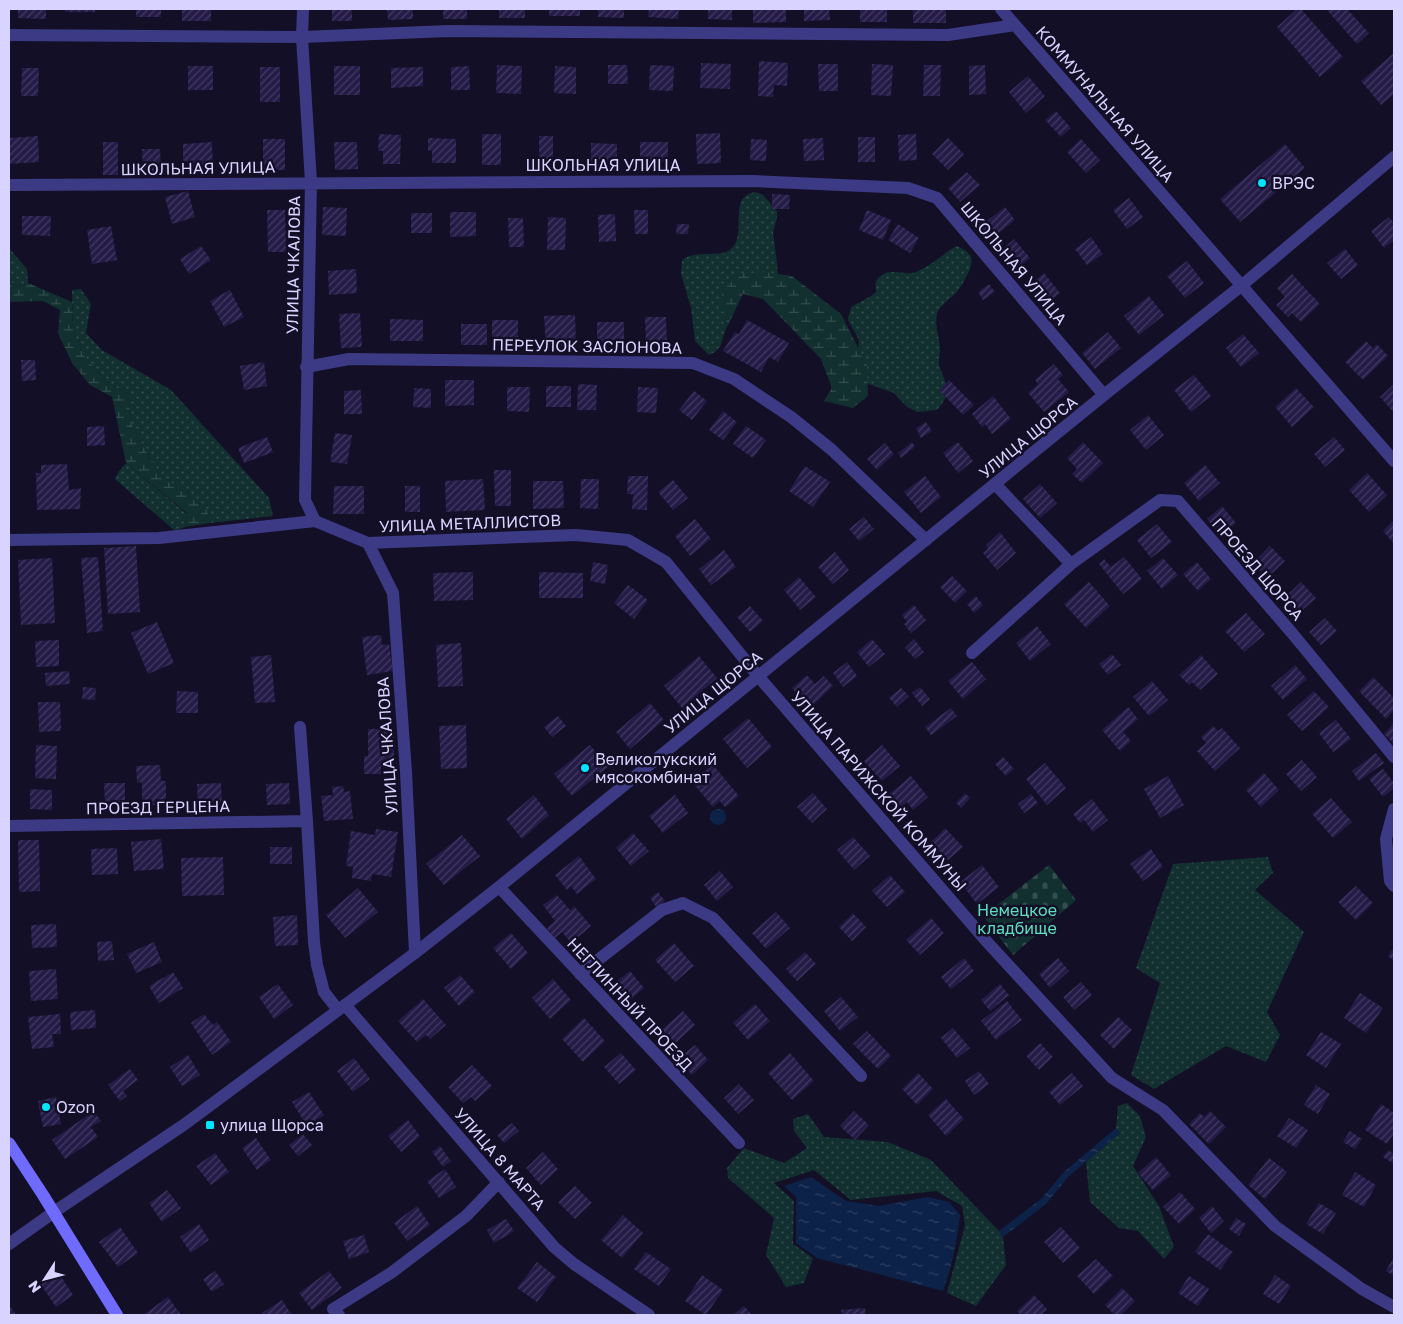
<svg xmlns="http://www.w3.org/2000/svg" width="1403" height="1324" font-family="'Golos Text',sans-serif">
  <defs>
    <pattern id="grass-dots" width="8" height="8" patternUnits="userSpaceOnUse" patternTransform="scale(1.25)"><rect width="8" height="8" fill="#12302f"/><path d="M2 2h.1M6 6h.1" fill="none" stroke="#344d4e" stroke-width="1.8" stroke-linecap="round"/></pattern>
    <pattern id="wetland-marsh" width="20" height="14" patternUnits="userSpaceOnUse" patternTransform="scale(1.25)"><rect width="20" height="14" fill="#12302f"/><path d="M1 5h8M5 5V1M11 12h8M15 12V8" fill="none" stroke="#344d4e"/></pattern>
    <pattern id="cemetery-stones" width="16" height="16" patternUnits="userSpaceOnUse" patternTransform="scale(1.25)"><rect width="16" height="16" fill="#12302f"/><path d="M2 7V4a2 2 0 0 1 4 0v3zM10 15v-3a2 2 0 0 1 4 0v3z" fill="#344d4e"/></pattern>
    <pattern id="water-ripples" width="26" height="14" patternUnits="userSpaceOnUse" patternTransform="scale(1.25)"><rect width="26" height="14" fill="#0c2248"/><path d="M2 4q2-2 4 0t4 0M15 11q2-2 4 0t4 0" fill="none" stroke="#2f4163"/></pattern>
    <pattern id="building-hatch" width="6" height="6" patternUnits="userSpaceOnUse" patternTransform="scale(1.25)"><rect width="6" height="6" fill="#241b47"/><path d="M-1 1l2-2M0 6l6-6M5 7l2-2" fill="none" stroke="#433b63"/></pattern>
  </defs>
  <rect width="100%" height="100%" fill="#130f26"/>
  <path fill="url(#grass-dots)" d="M756 192 763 195 777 211V218L773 232 777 263 780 308 749 291 737 297 724 320 725 331 720 347 715 352 709 355 695 341 691 308 681 274 682 260C699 248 722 260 733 247 747 231 727 196 756 192Z
    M956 246C976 253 974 263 965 279 963 283 960 288 957 292 951 298 942 304 938 311 933 324 940 337 940 350 940 355 938 360 939 365 946 385 953 392 937 410L917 412 906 406 894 393 863 382 858 355 859 340 848 320 851 307 871 296 876 292C875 285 875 279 882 275 893 268 905 276 916 272 931 266 943 254 956 246Z
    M9 248 27 269 28 283 18 286 9 281Z
    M81 289 91 304 86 333 102 350 171 390 269 498 273 516 210 523 207 510 158 472 132 426 128 394 109 384 85 357 73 330 72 290Z
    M126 463 187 514 185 527 175 531 115 479 119 471Z
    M1268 857 1273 873 1255 890 1304 932 1267 1012 1280 1035 1266 1062 1226 1046 1154 1089 1131 1075 1160 983 1136 968 1173 864Z
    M1127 1103 1140 1116 1146 1137 1133 1166 1159 1206 1174 1247 1164 1259 1138 1231 1119 1228 1090 1202 1086 1162 1120 1133 1116 1128 1118 1106Z
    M808 1114 824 1137 888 1142 931 1160 999 1231 1003 1237 1006 1265 976 1306 947 1293 965 1225 962 1206 936 1191 851 1200 814 1170 774 1183 794 1201 793 1244 813 1258 804 1283 786 1287 766 1255 774 1218 728 1178 727 1168 744 1148 784 1163 807 1148 794 1131 793 1119Z"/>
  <path fill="url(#wetland-marsh)" d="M764 272 792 276 841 314 867 365 868 396 853 408 824 401 832 388 821 359 763 299 743 294 725 331 721 311 722 291 739 274Z
    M9 281 18 286 28 283 72 302 73 330 85 357 109 384 128 394 132 426 158 472 207 510 210 523 185 527 187 513 126 463 112 397 90 385 72 363 58 333 60 310 43 301 9 302Z"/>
  <path fill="url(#cemetery-stones)" d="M1049 865 1076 900 1013 955 983 916Z"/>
  <path fill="url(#water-ripples)" d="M710 817a8 8 0 1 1 16 0a8 8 0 1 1-16 0Z
    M1116 1128 1120 1133 1069 1176 1046 1204 1003 1237 999 1231 1041 1199 1064 1172Z
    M811 1177 846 1201 879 1206 928 1197 949 1202 960 1215C957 1241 952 1266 943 1291L817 1258 796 1243V1197L784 1186Z"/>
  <path fill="url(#building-hatch)" d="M18 9H46V19L18 18Z
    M65 9H95V12H65Z
    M136 9H161V17H136Z
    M182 9H211V21H182Z
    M332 9H352V21H332Z
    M387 9H413V19L388 20Z
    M443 9H467V19H443Z
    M499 9H525V18H499Z
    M549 9H580V16H549Z
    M598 9H624V18L598 17Z
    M649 9H679L678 19 648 17Z
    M708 9H732V20L708 19Z
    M753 9H786V22L753 23Z
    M804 9H829L830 20 804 21Z
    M860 9H887V22H860Z
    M913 9H946V23H913Z
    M1297 9H1301L1343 57 1320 77 1277 27Z
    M1326 9H1347L1369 33 1357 44Z
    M1394 53V94L1381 105 1361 81Z
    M759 61 788 63 787 86 774 85 773 97 758 96Z
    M701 63 731 64 730 89 700 88Z
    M818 64H838V91H819Z
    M872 64 893 65 891 96 871 95Z
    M497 65 522 66 521 94 496 93Z
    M608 65H627L628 84H608Z
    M650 65 674 66 673 91 649 90Z
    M924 65H941L940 96H923Z
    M985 65 986 94 969 95V66Z
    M188 66H213V90H188Z
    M334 66H360V95H334Z
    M469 66 470 90H451V67Z
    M555 66 576 67V94L554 93Z
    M260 67H280V102H260Z
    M423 67V86L391 88V68Z
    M22 68H39L38 96H21Z
    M1028 76 1045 96 1026 113 1009 92Z
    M1056 111 1071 128 1061 137 1045 120Z
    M720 133 721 163 697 164 696 134Z
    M379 134 401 135 400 164H383V151H378Z
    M482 134H501V165H482Z
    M916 134 917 160 899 161 898 135Z
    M38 136 39 162 9 164V138Z
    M539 136H553V161H539Z
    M858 137H875V162H858Z
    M428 138 456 139V163H432V151H428Z
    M823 138 824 160 804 161 803 139Z
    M948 138 964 154 948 170 932 154Z
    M263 139H285V170H263Z
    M751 139 767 140 766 161 750 160Z
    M1081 139 1100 160 1086 173 1067 152Z
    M103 142H118V175H103Z
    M212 142 213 172 190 173 189 162H183V144Z
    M334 142H357L358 169 335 170Z
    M640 142H668V162H640Z
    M591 143 617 144V165L591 164Z
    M1285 144 1305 168 1240 222 1220 199Z
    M142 149H160L161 173H143Z
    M967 172 980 185 960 202 948 188Z
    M188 191 195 217 172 224 165 197Z
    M772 194 790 195 789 209H772Z
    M1129 198 1143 217 1127 229 1113 210Z
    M323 207 347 208 346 236 322 235Z
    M1005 207 1015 220 990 240 980 226Z
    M267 210H285L286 252H268Z
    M634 210H648V234H635Z
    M867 210 891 220 883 240 859 230Z
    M450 212H476V236L450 237Z
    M411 213H432V233H411Z
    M615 214 616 241 599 242 598 215Z
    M22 216H51L50 236 22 235Z
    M548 217 566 218 565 250H547Z
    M1389 217 1394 223V240L1384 248 1371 231Z
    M508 218H523L524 247H509Z
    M677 224H689L688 234H676Z
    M898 224 919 238 910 253 888 240Z
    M111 226 117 260 92 264 87 230Z
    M1091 237 1103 254 1087 265 1075 249Z
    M1014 239 1030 258 1014 271 999 252Z
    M201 246 211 260 189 274 180 259Z
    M1345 249 1358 265 1341 279 1327 263Z
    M1187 261 1204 283 1185 298 1167 276Z
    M356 269 357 293 329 295 328 271Z
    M1044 273 1060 293 1046 304 1030 285Z
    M1292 274 1320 304 1301 322 1292 313 1288 317 1276 305 1285 297 1277 288Z
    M989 284 995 292 983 300 978 292Z
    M230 290 244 317 224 327 210 301Z
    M1149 296 1164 315 1139 335 1124 316Z
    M360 313 362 347 341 348 339 314Z
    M575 315 576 345 546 346 544 316Z
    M645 317H666L667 344H646Z
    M390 319 423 320V341H390Z
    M492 320H518V338H492Z
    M747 320 789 343 778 362 769 357 761 372 723 351 735 332 739 334Z
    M597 322H624V345H597Z
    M461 324H487V345H461Z
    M1108 332 1121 348 1095 369 1082 353Z
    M1243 334 1259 353 1241 367 1226 348Z
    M1366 341 1373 348 1377 344 1388 356 1363 380 1345 362Z
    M21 360H35L36 380 22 381Z
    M264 362 267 386 244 390 240 366Z
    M1054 364 1063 375 1058 379 1069 392 1044 412 1028 393 1038 384 1035 380Z
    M1194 375 1211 396 1191 412 1174 390Z
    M445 380H474V405L445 406Z
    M949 380 974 405 963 415 939 390Z
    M578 384 597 385 596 410H577Z
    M1394 384V413L1380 397Z
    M546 386H571V407H546Z
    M507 387H530L529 412 507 411Z
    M638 387 658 388 656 413 637 412Z
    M414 388 431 389V408L413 407Z
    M1296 388 1314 407 1292 427 1275 407Z
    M361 390 362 414H344V391Z
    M694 391 707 401 692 420 679 410Z
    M993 396 1011 419 992 434 985 424 982 427 972 414Z
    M723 411 737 422 723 440 709 430Z
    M1148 415 1164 435 1146 450 1130 430Z
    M926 422 932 431 921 438 916 428Z
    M104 426 105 445 87 446V427Z
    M746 426 766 440 753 458 733 444Z
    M335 433 352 435 347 464 330 462Z
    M267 437 273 452 244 463 238 448Z
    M1334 437 1345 450 1325 467 1314 454Z
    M912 442 915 447 901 458 898 453Z
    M958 442 973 461 958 473 943 453Z
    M1083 442 1103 463 1082 483 1072 474 1077 469 1067 458Z
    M885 443 894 454 877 470 867 459Z
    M67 464 69 490 81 488 80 509 37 510 36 473H41V465Z
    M1205 465 1220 483 1199 501 1184 483Z
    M805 466 830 482 813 507 789 491Z
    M494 470H511V506H495Z
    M1367 473 1387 495 1369 512 1349 490Z
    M628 476H648L647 510 632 509 633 494H627Z
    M925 476 941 497 921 513 904 492Z
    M483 479 485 510 446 512 445 481Z
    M581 479H599L598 509 580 508Z
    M673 480 688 498 673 510 658 492Z
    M533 481H563L564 508 533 509Z
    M1040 484 1057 503 1040 518 1023 499Z
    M334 486H364V514H333Z
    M405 486H420V512H405Z
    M1222 506 1236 523 1221 536 1207 519Z
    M864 517 874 529 859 541 849 529Z
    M695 519 711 539 690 556 675 536Z
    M1394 520V544L1383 531Z
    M1157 524 1172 542 1151 558 1137 540Z
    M1000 532 1016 553 997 570 983 553 988 549 986 545Z
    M136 546 140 612 108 614 104 548Z
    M1270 546 1285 561 1267 578 1253 563Z
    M724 550 736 567 711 585 699 569Z
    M835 552 849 570 833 584 818 567Z
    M98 557 103 631 87 633 81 558Z
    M1124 557 1142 579 1123 594 1099 564 1104 559 1111 567Z
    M52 558 55 623 21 625 18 560Z
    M1163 558 1178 575 1162 589 1147 571Z
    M593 562 608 565 605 584 590 581Z
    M1197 562 1211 579 1198 591 1183 574Z
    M473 572V600L434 601 433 573Z
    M539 572 583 573V598H539Z
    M952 576 967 591 955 603 940 587Z
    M799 577 816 597 800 610 784 590Z
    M1089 582 1110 606 1086 628 1064 604Z
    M1301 582 1316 598 1298 614 1284 598Z
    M628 585 648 600 634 619 614 603Z
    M976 596 983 605 974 613 967 604Z
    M914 605 926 620 911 633 904 624 907 622 902 615Z
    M750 606 763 621 750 632 737 617Z
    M1246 613 1265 634 1244 652 1225 631Z
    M1325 618 1337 631 1321 645 1309 632Z
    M157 622 174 663 148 674 131 633Z
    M1037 626 1051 644 1030 661 1016 643Z
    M381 635 382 645 389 644 393 671 367 675 362 637Z
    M872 639 885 654 869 667 857 652Z
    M914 639 924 652 915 659 905 648Z
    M59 640V666L36 667 35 641Z
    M461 643 463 686 438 687 436 645Z
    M1112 654 1121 665 1108 675 1099 664Z
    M271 655 275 702 255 703 251 657Z
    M1201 655 1218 674 1200 690 1192 682 1189 685 1179 675Z
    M699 656 717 678 682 708 664 686Z
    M847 662 857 676 843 687 833 673Z
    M972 662 986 679 963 699 948 681Z
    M1295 665 1307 679 1283 700 1271 686Z
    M69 671 70 684 46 686 45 673Z
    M807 675 815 684 824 676 833 686 810 708 792 688Z
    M1373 677 1394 698V710L1386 719 1359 691Z
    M1152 681 1168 700 1149 716 1133 697Z
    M83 687 96 688 95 700 82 699Z
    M920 687 930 699 922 706 912 693Z
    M901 688 909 696 897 707 889 698Z
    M177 691 198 692V713H176Z
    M1314 691 1329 707 1302 731 1287 715Z
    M38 702H60L61 731 39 732Z
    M650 703 664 720 630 749 616 732Z
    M1128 707 1138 719 1123 732 1131 741 1120 751 1102 730Z
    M951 708 957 716 931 735 925 727Z
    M558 716 566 726 552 737 544 727Z
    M748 718 772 747 747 768 723 739Z
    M1336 720 1351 739 1333 752 1319 733Z
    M1394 723V744L1384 734Z
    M466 725 467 768 441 769 439 726Z
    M1213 726 1218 731 1222 728 1240 748 1215 771 1197 751 1206 743 1201 737Z
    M394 728V761L381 762V774H364V756H368V729Z
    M36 745 57 746 56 779 35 778Z
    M590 745 608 767 572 796 554 774Z
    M882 745 900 766 882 781 864 761Z
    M1376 753 1384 763 1359 781 1352 771Z
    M1003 757 1014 769 1006 776 995 764Z
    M1302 760 1317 777 1301 791 1286 774Z
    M1045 763 1066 788 1047 805 1026 779Z
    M160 765 161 781H166V805H142V782L137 783 136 766Z
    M713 765 739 796 725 807 720 801 713 807 692 782Z
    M1383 769 1394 783V788L1383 797 1369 779Z
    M1264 773 1279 790 1261 807 1246 790Z
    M911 776 928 797 913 810 907 802 898 809 887 796Z
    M1168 776 1184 805 1160 818 1144 789Z
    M104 783H125V803L105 804Z
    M221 783 222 808 198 809 197 784Z
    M289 783 290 804 267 805 266 784Z
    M343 786 344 792 350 791 353 819 324 821 321 796 333 795 332 787Z
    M30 789 52 790V810L30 809Z
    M813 793 827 809 812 823 797 807Z
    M965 793 970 798 961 808 956 803Z
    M1031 794 1038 803 1024 813 1018 804Z
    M534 795 549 815 522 839 506 819Z
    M675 795 688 813 663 833 649 816Z
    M1331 798 1352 822 1333 838 1312 814Z
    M1092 799 1108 820 1093 832 1084 820 1080 823 1073 814Z
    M945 828 963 847 948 860 931 842Z
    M376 829 398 832 391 877 372 874 371 881 352 878 353 867 346 866 351 831 375 835Z
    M633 833 649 851 631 866 616 848Z
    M462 835 480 856 444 885 426 864Z
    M853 837 870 856 854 870 837 850Z
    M161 839 164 869 134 871 131 842Z
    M18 840H39L40 891 19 892Z
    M270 847H292V864H270Z
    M117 848 118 874 92 875 91 849Z
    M1151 849 1163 867 1143 881 1130 864Z
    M579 856 596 879 577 894 571 886 567 890 555 875Z
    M223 857 224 895 182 896 181 858Z
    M982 865 999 887 977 904 960 882Z
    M720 871 733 887 717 901 704 885Z
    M890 875 905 892 887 907 872 891Z
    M1356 886 1373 903 1356 920 1338 902Z
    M358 888 378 912 345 938 326 915Z
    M658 892 665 901 657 908 650 898Z
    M557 895 570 910 574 906 591 926 571 943 562 932 555 938 547 928 555 921 543 905Z
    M776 912 790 928 766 949 752 933Z
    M853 913 866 927 852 941 839 927Z
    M297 915 298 945 275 946 273 917Z
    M931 918 944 933 920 955 906 940Z
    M56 924 57 947 32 948 31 925Z
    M511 933 528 953 511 969 493 948Z
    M112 941 114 960 98 961 97 942Z
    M154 942 162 962 136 973 127 954Z
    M674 943 694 966 675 982 655 960Z
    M1394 947V961L1388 956Z
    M805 952 816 964 797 981 786 969Z
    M964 958 974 971 951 989 941 977Z
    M1058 958 1069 971 1050 988 1039 974Z
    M56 969 58 999 31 1001 29 971Z
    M630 971 644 988 627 1003 612 985Z
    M173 972 183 988 159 1003 149 986Z
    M460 975 475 992 459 1006 444 988Z
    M553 979 571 1000 550 1019 532 998Z
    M1081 982 1092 995 1074 1010 1063 997Z
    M278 984 293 1005 274 1019 259 997Z
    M1000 984 1009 995 990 1011 981 1000Z
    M1360 993 1383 1008 1366 1033 1344 1018Z
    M841 997 858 1017 840 1031 824 1011Z
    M423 999 446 1025 430 1039 426 1035 417 1042 398 1021Z
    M1007 1001 1022 1020 996 1040 981 1021Z
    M755 1004 770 1021 748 1040 733 1023Z
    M95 1010 96 1028 71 1030 70 1012Z
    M683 1011 695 1025 671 1047 658 1033Z
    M60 1014 61 1034H52L54 1047 32 1049 28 1017Z
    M204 1014 213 1025 217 1022 231 1042 212 1055 191 1023Z
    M1118 1017 1132 1030 1114 1049 1100 1035Z
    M584 1018 605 1041 583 1062 562 1039Z
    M953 1028 970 1048 957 1058 941 1038Z
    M867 1031 891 1056 878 1069 853 1044Z
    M1321 1032 1341 1044 1326 1068 1306 1055Z
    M1040 1043 1053 1057 1039 1070 1026 1056Z
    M695 1045 708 1060 692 1075 678 1059Z
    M621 1053 636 1070 619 1084 604 1067Z
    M790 1053 814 1081 792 1100 768 1073Z
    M188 1055 200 1075 182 1086 170 1067Z
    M354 1058 370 1079 353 1092 337 1071Z
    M472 1065 492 1086 475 1101 471 1097 463 1103 448 1087Z
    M130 1069 138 1080 123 1091 127 1096 120 1101 108 1085Z
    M979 1071 989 1084 974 1095 965 1081Z
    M918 1073 933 1089 917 1105 902 1089Z
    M1072 1073 1083 1086 1060 1105 1049 1092Z
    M739 1084 754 1100 738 1114 724 1098Z
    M1316 1085 1330 1094 1318 1114 1304 1105Z
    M309 1092 324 1115 307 1126 292 1102Z
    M56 1097 61 1124 43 1127 38 1101Z
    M946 1099 964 1119 946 1136 928 1115Z
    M1381 1104 1394 1113V1133L1387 1144 1365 1130Z
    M94 1111 101 1121 91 1127 98 1137 65 1159 52 1140Z
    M854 1111 869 1125 855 1140 840 1126Z
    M1210 1111 1226 1127 1209 1144 1189 1124 1200 1113 1204 1117Z
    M1289 1118 1308 1130 1296 1148 1277 1136Z
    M408 1120 420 1136 401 1152 388 1136Z
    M512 1123 519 1131 504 1143 497 1135Z
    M1350 1131 1362 1139 1355 1149 1343 1142Z
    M303 1134 312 1145 298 1156 289 1145Z
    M256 1138 271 1160 257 1170 242 1148Z
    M440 1146 451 1161 443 1167 432 1152Z
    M1388 1150 1394 1154V1164L1383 1157Z
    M543 1152 558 1169 541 1185 526 1168Z
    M215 1153 229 1172 211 1185 196 1166Z
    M1156 1157 1171 1175 1153 1190 1138 1173Z
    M1269 1158 1287 1172 1265 1199 1248 1185Z
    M445 1169 456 1187 439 1198 427 1181Z
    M1355 1172 1376 1185 1364 1207 1342 1195Z
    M575 1186 592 1203 575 1219 558 1202Z
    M167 1190 181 1208 162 1222 149 1203Z
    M1180 1192 1195 1209 1179 1224 1163 1207Z
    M1319 1203 1336 1213 1323 1234 1306 1224Z
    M417 1206 430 1225 407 1241 394 1223Z
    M1212 1206 1224 1221 1211 1233 1199 1218Z
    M623 1215 643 1233 622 1258 601 1240Z
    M1236 1218 1246 1224 1239 1236 1229 1229Z
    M506 1219 514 1231 494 1243 487 1230Z
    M199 1224 209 1240 191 1253 180 1237Z
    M120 1227 138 1253 118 1267 99 1242Z
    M1061 1227 1080 1248 1063 1263 1044 1242Z
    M1208 1234 1233 1252 1220 1270 1195 1252Z
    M364 1235 369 1252 349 1259 343 1241Z
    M646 1252 671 1269 659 1286 634 1269Z
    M1394 1256V1276L1386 1271Z
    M1096 1259 1113 1276 1094 1294 1077 1276Z
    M537 1262 556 1277 537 1302 517 1288Z
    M215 1271 224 1284 212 1292 203 1279Z
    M329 1271 342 1288 312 1310 299 1293Z
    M59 1273 73 1295 56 1307 41 1285Z
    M702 1275 723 1290 706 1315 685 1301Z
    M1275 1275 1291 1286 1279 1304 1263 1294Z
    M1189 1276 1209 1289 1198 1306 1178 1293Z
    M1122 1288 1135 1301 1121 1315H1115L1105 1305Z
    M1034 1295 1047 1309 1041 1315H1021L1017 1311Z
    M168 1297 181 1315H143Z
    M282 1300 292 1315H264L262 1313Z
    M9 1305 16 1315H9Z
    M744 1306 752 1315H733Z
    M865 1308 866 1315H842L841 1310Z"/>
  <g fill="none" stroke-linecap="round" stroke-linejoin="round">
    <path stroke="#3d3a85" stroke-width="12" d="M303 9 302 37 311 182 305 500 315 521
      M1001 9 1015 25
      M9 35 302 37 448 31 948 35 1015 25 1394 461
      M9 185 752 181 908 188 937 198 1104 395
      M306 367 349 359 693 363 734 379 791 417 832 450 926 540
      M995 484 1071 564 1160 500 1178 501 1292 633 1394 757
      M9 540 159 538 315 521 368 543 576 535 628 540 666 562 758 676 988 943 1112 1078 1163 1110 1275 1226 1362 1289 1394 1307
      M368 543 393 593 406 772 415 953
      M972 653 1071 564
      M300 727 307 821 314 942 317 965 324 992 338 1010
      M1394 809 1386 839 1390 881 1394 886
      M9 826 307 821
      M499 887 739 1143
      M580 974 662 910 683 903 713 918 861 1076
      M345 1005 554 1247 574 1264 649 1315
      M9 1244 54 1212
      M339 1315 333 1309 391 1273 466 1216 499 1182"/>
    <path stroke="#3d3a85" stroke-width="12" d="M54 1212 185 1124 415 953 499 887 1104 395 1241 286 1394 157"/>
    <path stroke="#6f6bff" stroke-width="12" d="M9 1143 43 1195 117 1315"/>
  </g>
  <g fill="#00e5ff" stroke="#130f26" stroke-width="2">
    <circle cx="1262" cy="183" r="5"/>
    <circle cx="585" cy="768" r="5"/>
    <circle cx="46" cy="1107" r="5"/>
    <rect x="205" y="1120" width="10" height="10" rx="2.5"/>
  </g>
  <g text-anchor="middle" stroke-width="5" stroke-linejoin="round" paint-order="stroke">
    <g font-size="16" fill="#d9d4ff" stroke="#130f26">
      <text transform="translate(1105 104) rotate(49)" y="6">КОММУНАЛЬНАЯ УЛИЦА</text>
      <text x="603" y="171">ШКОЛЬНАЯ УЛИЦА</text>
      <text transform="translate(198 168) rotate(-1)" y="6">ШКОЛЬНАЯ УЛИЦА</text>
      <text transform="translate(1014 263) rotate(50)" y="6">ШКОЛЬНАЯ УЛИЦА</text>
      <text transform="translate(293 265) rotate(-89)" y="6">УЛИЦА ЧКАЛОВА</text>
      <text transform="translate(587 346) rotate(1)" y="6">ПЕРЕУЛОК ЗАСЛОНОВА</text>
      <text transform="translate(1028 437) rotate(-39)" y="6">УЛИЦА ЩОРСА</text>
      <text transform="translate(470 523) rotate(-2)" y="6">УЛИЦА МЕТАЛЛИСТОВ</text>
      <text transform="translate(1258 569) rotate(49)" y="6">ПРОЕЗД ЩОРСА</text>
      <text transform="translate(713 692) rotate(-39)" y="6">УЛИЦА ЩОРСА</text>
      <text transform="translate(387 746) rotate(-94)" y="6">УЛИЦА ЧКАЛОВА</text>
      <text transform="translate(879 791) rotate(49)" y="6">УЛИЦА ПАРИЖСКОЙ КОММУНЫ</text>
      <text transform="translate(158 807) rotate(-1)" y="6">ПРОЕЗД ГЕРЦЕНА</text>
      <text transform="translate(630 1004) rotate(47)" y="6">НЕГЛИННЫЙ ПРОЕЗД</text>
      <text transform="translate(500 1159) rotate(49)" y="6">УЛИЦА 8 МАРТА</text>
    </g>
    <g font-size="16" fill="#d9d4ff" stroke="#130f26" text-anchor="start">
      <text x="1272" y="189">ВРЭС</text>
      <text x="595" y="765">Великолукский<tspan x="595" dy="18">мясокомбинат</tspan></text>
      <text x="56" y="1113">Ozon</text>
      <text x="220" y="1131">улица Щорса</text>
    </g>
    <g font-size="16" fill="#5fe0c0" stroke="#130f26">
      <text x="1017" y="916">Немецкое<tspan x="1017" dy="18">кладбище</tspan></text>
    </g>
  </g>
  <rect width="1403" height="1324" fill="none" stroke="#d9d4ff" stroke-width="20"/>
  <g transform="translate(45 1279) rotate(234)" stroke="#130f26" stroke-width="4" paint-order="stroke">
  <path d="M0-4L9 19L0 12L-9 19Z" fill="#d9d4ff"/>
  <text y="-8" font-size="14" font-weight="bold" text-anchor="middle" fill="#d9d4ff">N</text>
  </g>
</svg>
